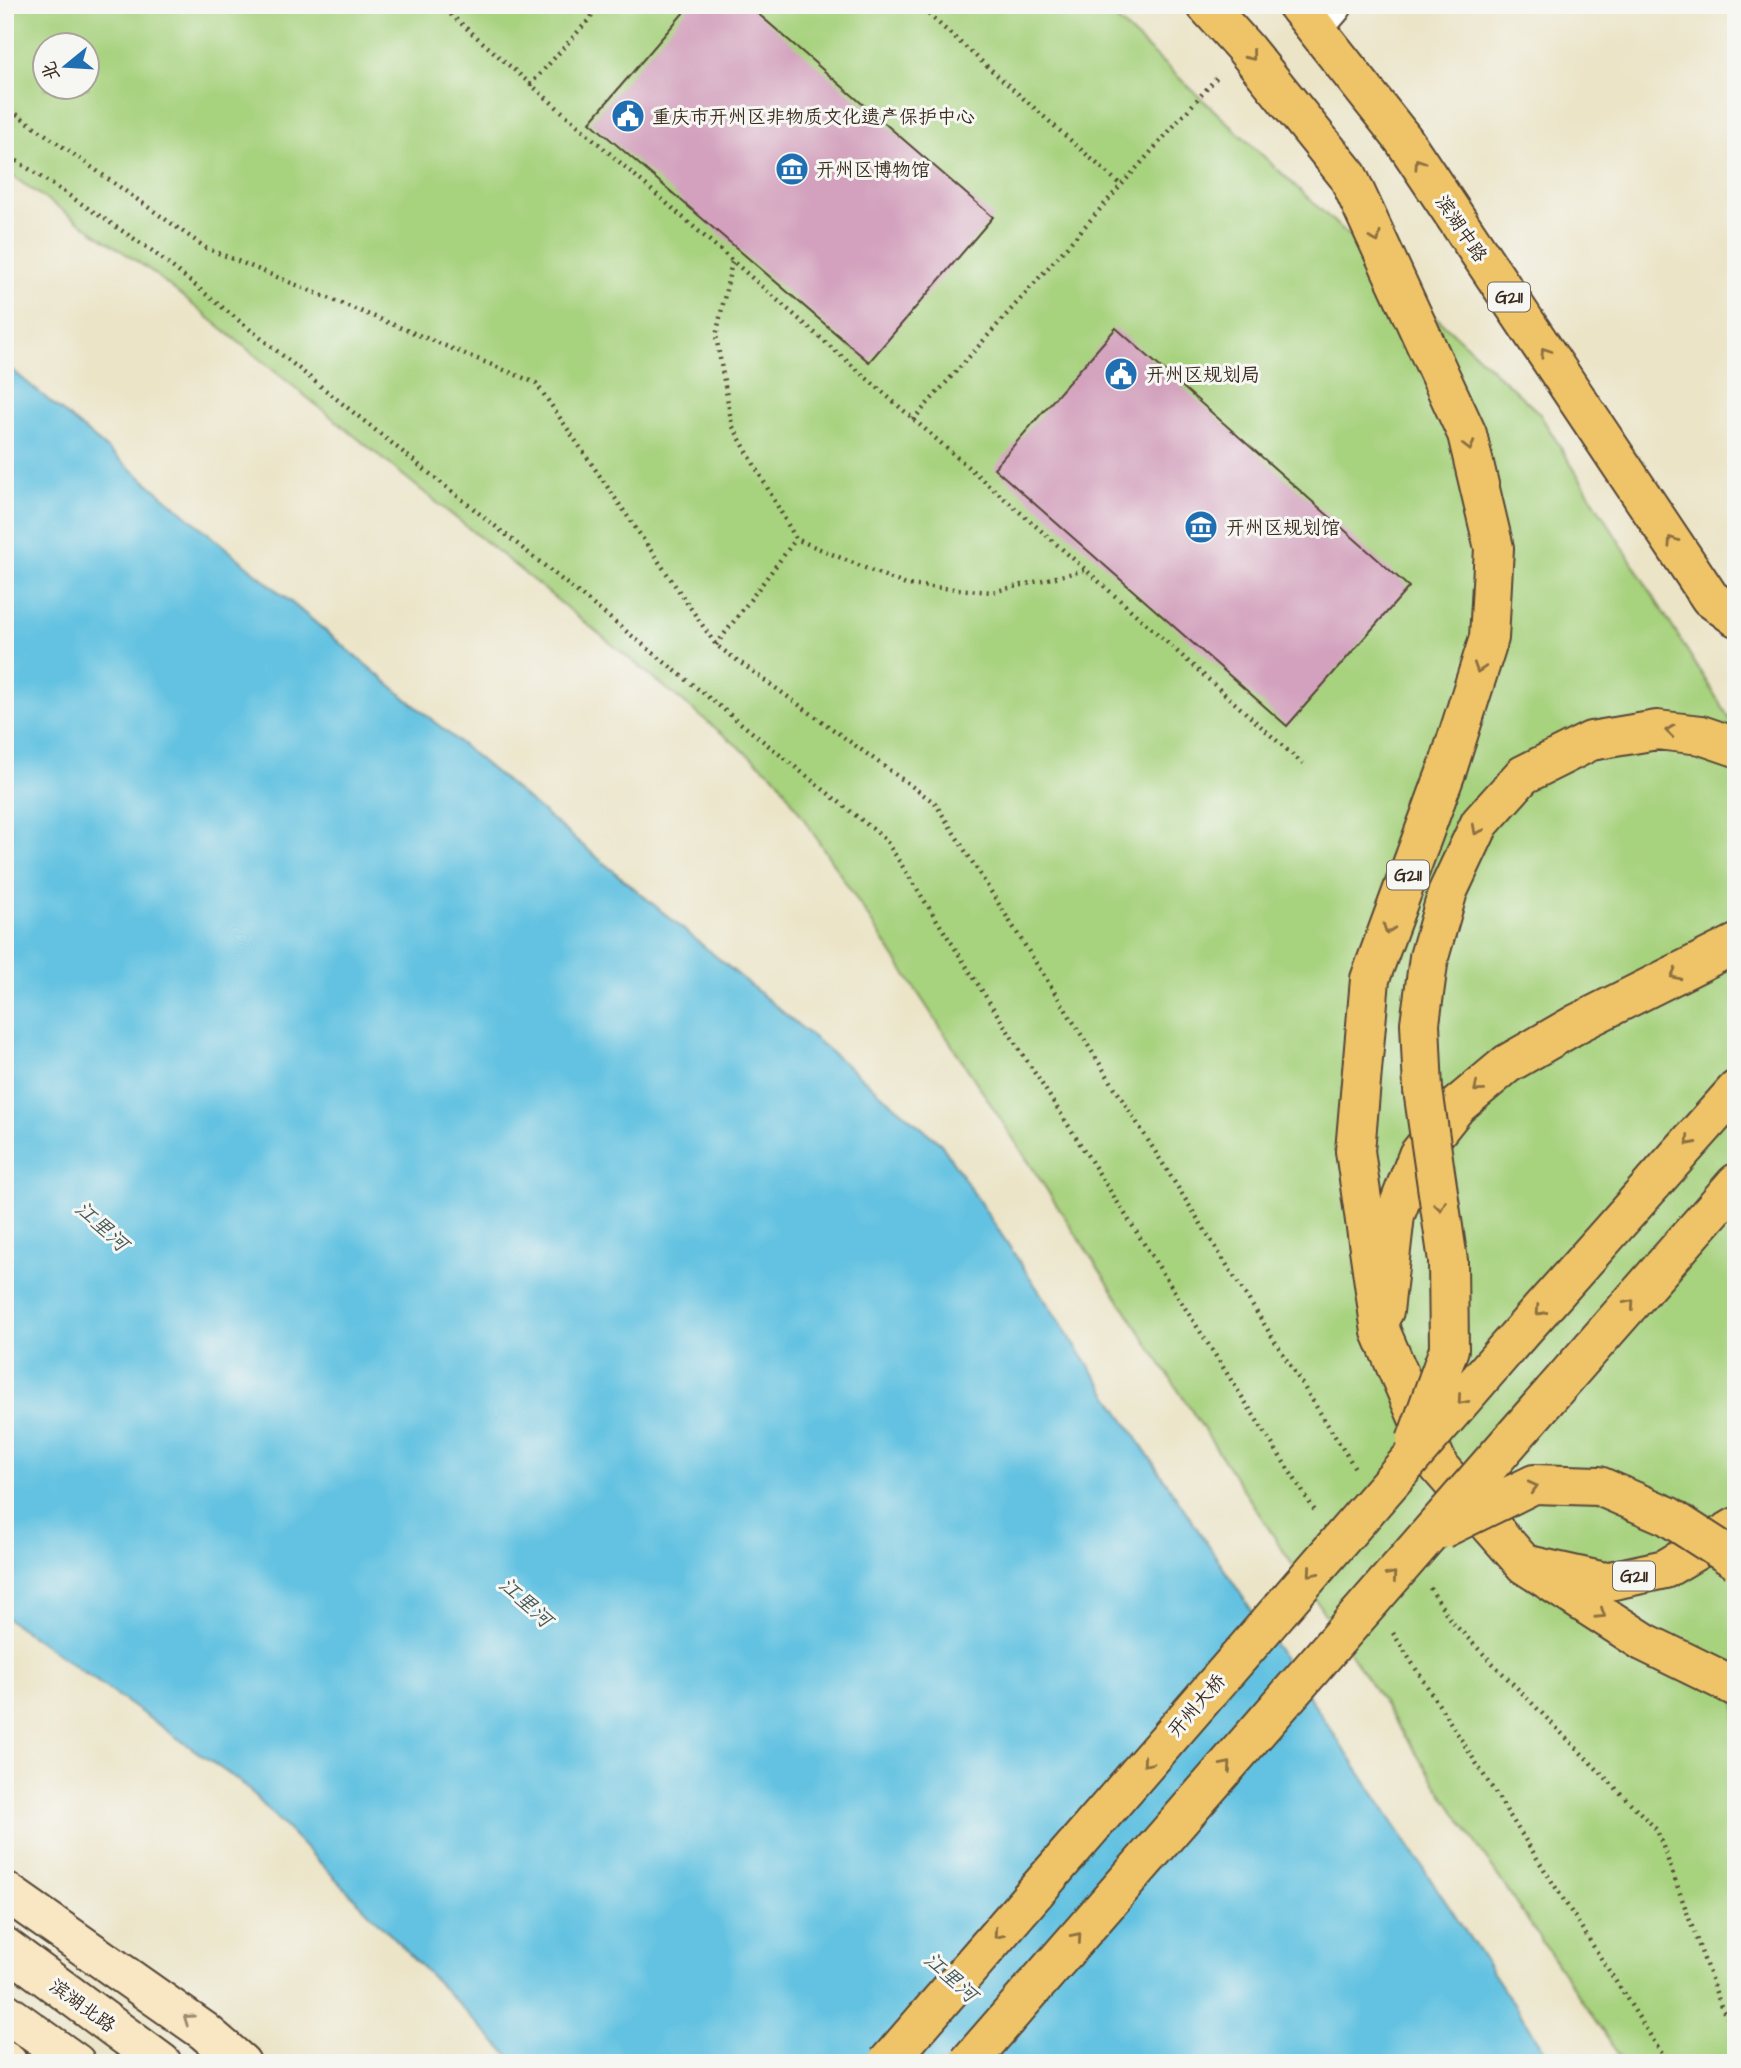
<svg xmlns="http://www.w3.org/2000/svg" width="1741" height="2068" font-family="'Architects Daughter','LXGW WenKai TC',sans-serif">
  <rect width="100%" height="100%" fill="#f6f6f2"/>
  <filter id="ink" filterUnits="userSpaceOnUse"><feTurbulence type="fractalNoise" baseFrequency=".0143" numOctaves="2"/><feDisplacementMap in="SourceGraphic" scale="14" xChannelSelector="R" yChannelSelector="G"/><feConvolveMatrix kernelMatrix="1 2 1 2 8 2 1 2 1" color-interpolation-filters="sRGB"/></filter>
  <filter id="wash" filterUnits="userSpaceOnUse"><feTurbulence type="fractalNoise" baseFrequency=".00686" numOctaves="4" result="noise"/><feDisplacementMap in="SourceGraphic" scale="28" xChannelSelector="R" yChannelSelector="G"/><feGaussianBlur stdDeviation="1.57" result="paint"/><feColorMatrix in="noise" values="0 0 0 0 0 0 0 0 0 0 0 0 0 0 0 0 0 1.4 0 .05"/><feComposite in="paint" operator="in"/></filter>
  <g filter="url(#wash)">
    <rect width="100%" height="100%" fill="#ebe4c7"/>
    <path fill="#a7d27e" stroke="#717e4e" stroke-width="2" fill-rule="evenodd" d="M5 5H1101L1539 413 1736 729V2063H1624L1448 1802 777 778 151 271 5 171ZM46 46H88V88H46Z"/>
    <path fill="#63c2e1" stroke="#4f7680" stroke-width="2" d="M5 364 941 1144 1553 2063H516L243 1784 5 1617Z"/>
    <g id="blocks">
      <path fill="#d3a1bd" d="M690 5H748L993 217 869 362 590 122Z
        M1116 328 1409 587 1287 726 994 468Z"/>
    </g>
  </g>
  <g filter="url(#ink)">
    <use href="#blocks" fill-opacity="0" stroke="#554637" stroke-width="2"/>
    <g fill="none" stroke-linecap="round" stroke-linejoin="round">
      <defs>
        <path id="street" d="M1315 26 1333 5"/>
        <path id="secondary" d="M5 1891 204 2031 241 2063
          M5 1947 162 2063
          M5 2012 76 2063
          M5 2061 8 2063"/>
        <path id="primary" d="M1423 1090 1420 1023 1429 957 1448 891 1480 823 1523 775 1591 741 1657 730 1701 735 1736 747
          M1384 1311 1395 1215 1418 1155 1457 1106 1507 1064 1578 1023 1736 944
          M1506 1349 1736 1090
          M1553 1392 1736 1183
          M1525 1565 1644 1642 1736 1687"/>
        <path id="highway" d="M1206 5 1244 47 1348 176 1467 434 1494 548 1489 638 1448 767 1370 979 1355 1151 1381 1332 1439 1467 1524 1564 1605 1582 1665 1569 1736 1527
          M1297 5 1403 139 1710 598 1736 617"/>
      </defs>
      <use href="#street" stroke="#554637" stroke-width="42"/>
      <use href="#secondary" stroke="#554637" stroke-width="42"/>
      <use href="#primary" stroke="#554637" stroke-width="42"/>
      <use href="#highway" stroke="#554637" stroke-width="42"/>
      <path stroke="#554637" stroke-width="4.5" stroke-dasharray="2 5" stroke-linecap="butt" d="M440 5 1086 570 1303 764
        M918 5 1121 185
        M530 85 602 5
        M5 106 206 248 536 383 716 645 935 803 1355 1468
        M5 153 151 250 885 839 1315 1511
        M732 262 716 336 732 425 796 539 906 585 992 592 1086 570
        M913 420 1219 75
        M716 645 796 539
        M1430 1588 1451 1621 1657 1830 1722 2009 1736 2031
        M1393 1633 1668 2063"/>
      <use href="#street" stroke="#fff" stroke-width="38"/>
      <use href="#secondary" stroke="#f9e7c3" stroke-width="38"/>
      <use href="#primary" stroke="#efc469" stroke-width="38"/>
      <use href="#highway" stroke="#efc469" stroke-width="38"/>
      <defs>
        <path id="primary-bridge" d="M1416 1441 1449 1349 1448 1261 1423 1090
          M1442 1529 1534 1484 1599 1486 1668 1516 1736 1560
          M887 2063 1506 1349
          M968 2063 1553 1392"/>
      </defs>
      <use href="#primary-bridge" stroke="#554637" stroke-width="42" stroke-linecap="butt"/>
      <use href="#primary-bridge" stroke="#efc469" stroke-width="38"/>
    </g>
    <defs><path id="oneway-chevron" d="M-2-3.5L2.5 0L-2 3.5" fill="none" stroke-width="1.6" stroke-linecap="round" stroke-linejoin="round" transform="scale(1.75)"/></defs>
    <g stroke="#8c6f40">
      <use href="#oneway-chevron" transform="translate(1251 56) rotate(51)"/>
      <use href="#oneway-chevron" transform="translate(1419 163) rotate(-124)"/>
      <use href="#oneway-chevron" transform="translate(1376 238) rotate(65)"/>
      <use href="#oneway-chevron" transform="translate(1545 352) rotate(-124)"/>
      <use href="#oneway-chevron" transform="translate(1469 446) rotate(76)"/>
      <use href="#oneway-chevron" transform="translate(1672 541) rotate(-124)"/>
      <use href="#oneway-chevron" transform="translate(1479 668) rotate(108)"/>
      <use href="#oneway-chevron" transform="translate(1670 731) rotate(-174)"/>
      <use href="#oneway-chevron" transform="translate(1477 830) rotate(118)"/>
      <use href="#oneway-chevron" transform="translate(1388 929) rotate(110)"/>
      <use href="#oneway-chevron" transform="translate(1675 975) rotate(153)"/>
      <use href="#oneway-chevron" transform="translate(1478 1088) rotate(140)"/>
      <use href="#oneway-chevron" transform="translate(1690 1141) rotate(132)"/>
      <use href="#oneway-chevron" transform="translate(1440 1206) rotate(81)"/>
      <use href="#oneway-chevron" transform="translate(1630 1304) rotate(-49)"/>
      <use href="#oneway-chevron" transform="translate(1540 1311) rotate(132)"/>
      <use href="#oneway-chevron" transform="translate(1462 1400) rotate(131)"/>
      <use href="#oneway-chevron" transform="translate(1533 1487) rotate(-14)"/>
      <use href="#oneway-chevron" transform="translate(1312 1572) rotate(131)"/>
      <use href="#oneway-chevron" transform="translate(1392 1576) rotate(-49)"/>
      <use href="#oneway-chevron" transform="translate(1601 1614) rotate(33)"/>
      <use href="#oneway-chevron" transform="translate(1147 1762) rotate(131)"/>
      <use href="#oneway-chevron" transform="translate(1227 1766) rotate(-49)"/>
      <use href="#oneway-chevron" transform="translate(998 1934) rotate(131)"/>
      <use href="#oneway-chevron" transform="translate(1077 1937) rotate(-49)"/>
    </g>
    <use stroke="#9a8870" href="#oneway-chevron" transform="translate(188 2019) rotate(-145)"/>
  </g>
  <defs>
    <symbol id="civic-disc" viewBox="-11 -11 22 22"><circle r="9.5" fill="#1f6fb2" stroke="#f6f6f2"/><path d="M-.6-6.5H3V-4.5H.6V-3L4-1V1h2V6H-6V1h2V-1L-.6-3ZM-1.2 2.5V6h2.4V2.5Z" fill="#fff"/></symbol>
    <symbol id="museum-disc" viewBox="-11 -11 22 22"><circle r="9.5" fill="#1f6fb2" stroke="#f6f6f2"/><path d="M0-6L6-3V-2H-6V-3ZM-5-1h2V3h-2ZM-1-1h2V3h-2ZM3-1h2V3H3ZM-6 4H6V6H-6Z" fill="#fff"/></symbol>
  </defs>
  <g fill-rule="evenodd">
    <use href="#civic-disc" x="609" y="97" width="38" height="38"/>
    <use href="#museum-disc" x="773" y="150" width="38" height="38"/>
    <use href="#civic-disc" x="1102" y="355" width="38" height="38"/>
    <use href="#museum-disc" x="1182" y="508" width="38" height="38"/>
  </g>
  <g text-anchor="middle" stroke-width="6" stroke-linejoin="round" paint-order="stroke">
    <g fill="#f6f6f2" stroke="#73675e" stroke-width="2">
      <rect x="1488" y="282.5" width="42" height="29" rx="5"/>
      <rect x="1387" y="860.5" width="42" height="29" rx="5"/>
      <rect x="1613" y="1561.5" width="42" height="29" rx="5"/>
    </g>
    <g font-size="18" font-weight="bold" fill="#3b2a1e">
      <text x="1509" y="303">G211</text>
      <text x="1408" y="881">G211</text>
      <text x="1634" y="1582">G211</text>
    </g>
    <g font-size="19" fill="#3b2a1e" stroke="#f6f6f2" text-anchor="start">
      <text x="652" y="123">重庆市开州区非物质文化遗产保护中心</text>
      <text x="816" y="176">开州区博物馆</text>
      <text x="1146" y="381">开州区规划局</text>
      <text x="1226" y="534">开州区规划馆</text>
    </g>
    <g font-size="19" fill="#3b2a1e" stroke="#f6f6f2">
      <text transform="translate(1462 228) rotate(56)" y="7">滨湖中路</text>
      <text transform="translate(1196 1705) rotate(-49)" y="7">开州大桥</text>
      <text transform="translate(83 2005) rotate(36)" y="7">滨湖北路</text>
    </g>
    <g font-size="21" font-style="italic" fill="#475858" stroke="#f6f6f2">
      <text transform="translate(102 1226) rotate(42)" y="7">江里河</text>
      <text transform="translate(526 1602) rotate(42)" y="7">江里河</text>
      <text transform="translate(951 1977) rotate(42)" y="7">江里河</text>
    </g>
  </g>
  <rect width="1741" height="2068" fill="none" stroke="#f6f6f2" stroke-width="28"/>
  <g transform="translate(66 66) rotate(252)"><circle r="33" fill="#f6f6f2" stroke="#aba49d" stroke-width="2"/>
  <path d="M0-5L12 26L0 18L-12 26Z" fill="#1f6fb2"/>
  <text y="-10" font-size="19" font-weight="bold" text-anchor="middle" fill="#3b2a1e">北</text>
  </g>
</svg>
